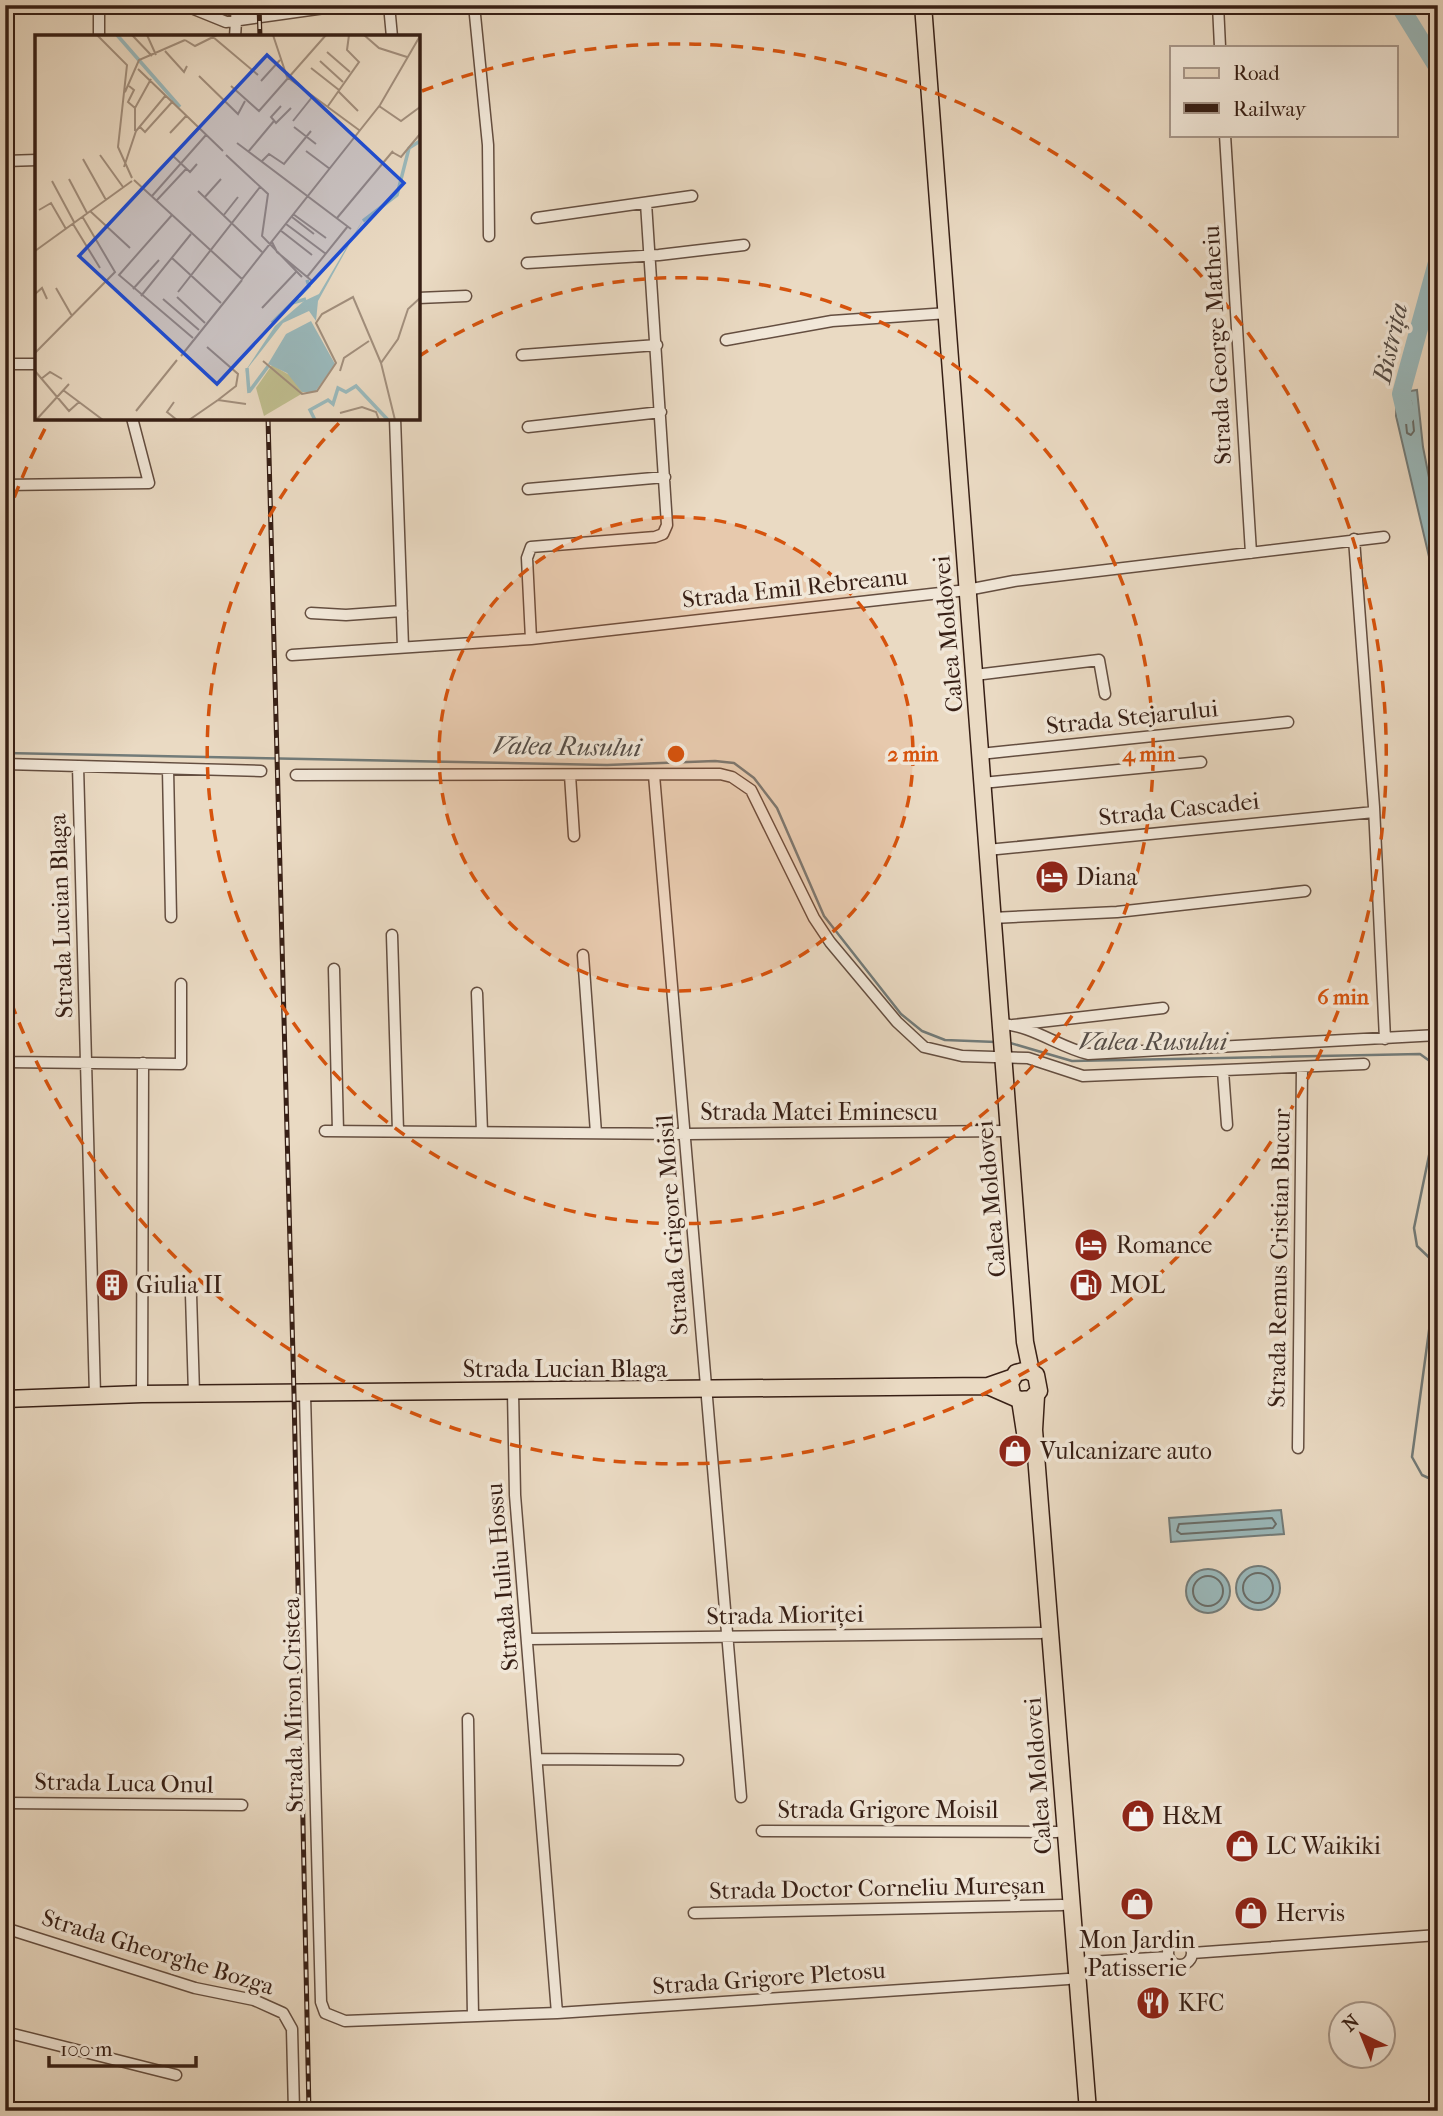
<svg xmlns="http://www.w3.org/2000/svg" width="1443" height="2116" font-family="'IM FELL French Canon',serif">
  <rect width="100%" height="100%" fill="#eadac3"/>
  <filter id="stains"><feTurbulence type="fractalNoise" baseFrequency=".00286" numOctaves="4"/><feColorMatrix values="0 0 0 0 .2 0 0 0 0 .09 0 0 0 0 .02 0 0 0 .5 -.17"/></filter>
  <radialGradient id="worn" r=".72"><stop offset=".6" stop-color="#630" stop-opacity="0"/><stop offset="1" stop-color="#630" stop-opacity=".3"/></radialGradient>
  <path fill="#9ab9bc" stroke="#727b79" stroke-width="2" d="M1417 390 1423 447 1438 523V595L1396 416 1397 393Z
    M1281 1510 1284 1534 1171 1542 1169 1518Z
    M1236 1588a22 22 0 1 1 44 0a22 22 0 1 1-44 0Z
    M1186 1591a22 22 0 1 1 44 0a22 22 0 1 1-44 0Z"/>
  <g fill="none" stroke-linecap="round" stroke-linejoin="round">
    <path stroke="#686c68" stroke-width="2" d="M1407 398 1411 401 1414 431 1411 435 1407 433 1404 401Z
      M1272 1518 1276 1524 1273 1528 1181 1534 1177 1531 1179 1524Z
      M1243 1588a15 15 0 1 1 30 0a15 15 0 1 1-30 0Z
      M1193 1591a15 15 0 1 1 30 0a15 15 0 1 1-30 0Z"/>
    <path stroke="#727b79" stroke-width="2.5" d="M5 753 607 765 715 761 734 763 754 778 777 808 824 916 901 1014 922 1031 945 1040 996 1042
      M1007 1042 1072 1061 1420 1054 1438 1067
      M1437 1265 1417 1246 1414 1228 1438 1112
      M1433 1480 1422 1475 1412 1457 1438 1264"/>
    <path stroke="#9ab9bc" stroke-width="18" d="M1399 5 1438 68
      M1406 415 1401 394 1438 259"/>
    <defs>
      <path id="minor" d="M99 5V37
        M184 5 226 22 346 5
        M389 5 392 37
        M474 5 488 145 489 236
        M1218 5 1220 47
        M235 37 237 5
        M1225 135 1251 553
        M5 161 37 160
        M537 218 692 196
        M527 263 659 255 744 245
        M418 298 466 296
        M726 340 832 321 948 313
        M522 355 657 345
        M5 364H37
        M395 418 403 647
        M528 427 661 412
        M5 485 149 483 132 418
        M528 489 665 477
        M1354 539 1374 807 1385 1039
        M311 613 346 615 402 611
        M531 639 527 558 531 547 655 537 663 534 667 525 646 203
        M292 655 531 639 967 590 1014 581 1384 537
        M975 675 1099 660 1105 694
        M980 754 1288 722
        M5 764 261 771
        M78 766 95 1395
        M168 769 171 917
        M296 775 720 774 732 777 751 790 814 918 830 942 897 1022 924 1047 962 1056 1028 1058 1083 1076 1364 1064
        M570 775 574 836
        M654 775C685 1116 710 1457 741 1797
        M982 783 1201 762
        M987 850 1374 812
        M992 918 1117 912 1305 891
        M392 935 398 1131
        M583 955 596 1133
        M334 969 338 1131
        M477 993 482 1132
        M1001 1024C1031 1025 1059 1047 1088 1054L1438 1035
        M1013 1025 1163 1008
        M5 1039 6 1062 181 1064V984
        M1223 1071 1227 1125
        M325 1131 687 1134 1007 1131
        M191 1294 194 1394
        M513 1392 515 1495 557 2013
        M142 1394 143 1063
        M305 1395 321 2002 325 2013 345 2021 557 2013 1068 1979
        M1298 1448 1302 1068
        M529 1639 1041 1633
        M468 1719 473 2016
        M538 1759 678 1760
        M5 1803 242 1805
        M762 1831 1057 1832
        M694 1913 1062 1905
        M5 1928 195 1988 254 2000 283 2013 292 2029 294 2111
        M1168 1953a12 12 0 1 1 24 0a12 12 0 1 1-24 0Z
        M1192 1953 1438 1935
        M1075 1963 1168 1957
        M5 2032 176 2075"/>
      <path id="primary" d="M1036 1396 1034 1430 1088 2111
        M1020 1400 1026 1439"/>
      <path id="trunk" d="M923 5 1025 1342 1031 1371
        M988 1386 1020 1400 1031 1399 1039 1391 1036 1375 1027 1370 1016 1373 1010 1383 1012 1394
        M5 1399 142 1394 988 1386 1011 1378"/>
    </defs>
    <use href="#minor" stroke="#644e40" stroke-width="13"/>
    <use href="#primary" stroke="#371f15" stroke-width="19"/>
    <use href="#trunk" stroke="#371f15" stroke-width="19"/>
    <use href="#minor" stroke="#f1e7d8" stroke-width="10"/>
    <use href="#primary" stroke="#eadac3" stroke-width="16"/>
    <use href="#trunk" stroke="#eadac3" stroke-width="16"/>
    <defs>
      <path id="rail" d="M259 5 260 37
        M268 418 294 1394 309 2111"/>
    </defs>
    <use href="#rail" stroke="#371f15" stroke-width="5"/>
    <use href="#rail" stroke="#f1e7d8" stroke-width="2.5" stroke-dasharray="8" stroke-linecap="butt"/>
  </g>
  <circle cx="676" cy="754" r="237" fill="#d6530d" fill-opacity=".12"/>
  <g fill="none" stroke="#d6530d" stroke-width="3.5" stroke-dasharray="12 9">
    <circle cx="676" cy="754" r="237"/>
    <path d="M418 357A473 473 0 1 1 342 420"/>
    <path d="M7 517A710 710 0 0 1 49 421M422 91A710 710 0 1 1 7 991"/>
  </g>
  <defs>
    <symbol id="hotel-disc" viewBox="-11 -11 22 22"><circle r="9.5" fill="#8f2418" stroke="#f1e7d8"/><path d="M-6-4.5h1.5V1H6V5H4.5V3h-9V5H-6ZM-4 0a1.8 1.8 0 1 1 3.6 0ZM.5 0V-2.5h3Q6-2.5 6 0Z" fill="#fff"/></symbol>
    <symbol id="building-disc" viewBox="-11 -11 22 22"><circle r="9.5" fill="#8f2418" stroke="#f1e7d8"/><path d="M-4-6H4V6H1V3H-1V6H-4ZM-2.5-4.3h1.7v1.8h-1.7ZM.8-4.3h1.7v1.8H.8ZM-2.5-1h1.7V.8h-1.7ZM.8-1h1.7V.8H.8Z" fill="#fff"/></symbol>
    <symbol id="fuel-disc" viewBox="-11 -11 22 22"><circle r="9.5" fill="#8f2418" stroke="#f1e7d8"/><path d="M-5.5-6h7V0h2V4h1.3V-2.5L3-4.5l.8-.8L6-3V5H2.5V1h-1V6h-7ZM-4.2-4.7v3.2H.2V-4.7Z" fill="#fff"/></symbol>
    <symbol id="shop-disc" viewBox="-11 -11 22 22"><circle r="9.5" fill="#8f2418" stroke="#f1e7d8"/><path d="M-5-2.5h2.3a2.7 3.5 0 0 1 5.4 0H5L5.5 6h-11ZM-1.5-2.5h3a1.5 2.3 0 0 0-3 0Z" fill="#fff"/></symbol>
    <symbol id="restaurant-disc" viewBox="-11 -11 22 22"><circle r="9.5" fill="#8f2418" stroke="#f1e7d8"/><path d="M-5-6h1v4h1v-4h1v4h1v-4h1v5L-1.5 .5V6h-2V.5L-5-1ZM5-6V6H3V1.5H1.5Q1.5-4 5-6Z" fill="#fff"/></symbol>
  </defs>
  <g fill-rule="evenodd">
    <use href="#hotel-disc" x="1033" y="858" width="38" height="38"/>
    <use href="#hotel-disc" x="1072" y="1226" width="38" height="38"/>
    <use href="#building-disc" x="93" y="1266" width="38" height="38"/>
    <use href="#fuel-disc" x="1067" y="1266" width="38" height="38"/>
    <use href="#shop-disc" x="996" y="1432" width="38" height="38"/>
    <use href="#shop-disc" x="1119" y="1797" width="38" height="38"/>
    <use href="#shop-disc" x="1223" y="1827" width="38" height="38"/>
    <use href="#shop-disc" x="1118" y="1885" width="38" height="38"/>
    <use href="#shop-disc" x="1232" y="1894" width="38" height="38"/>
    <use href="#restaurant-disc" x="1134" y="1984" width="38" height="38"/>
  </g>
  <g text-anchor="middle" stroke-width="7" stroke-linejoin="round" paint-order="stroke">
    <g font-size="24" fill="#371f15" stroke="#f1e7d8">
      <text transform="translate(1217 345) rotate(-93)" y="8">Strada George Matheiu</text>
      <text transform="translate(795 588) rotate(-6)" y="8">Strada Emil Rebreanu</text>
      <text transform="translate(948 634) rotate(-95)" y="8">Calea Moldovei</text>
      <text transform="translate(1132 717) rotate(-6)" y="8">Strada Stejarului</text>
      <text transform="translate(1179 809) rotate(-6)" y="8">Strada Cascadei</text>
      <text transform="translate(61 916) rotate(-92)" y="8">Strada Lucian Blaga</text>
      <text x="819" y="1120">Strada Matei Eminescu</text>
      <text transform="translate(991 1199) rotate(-95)" y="8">Calea Moldovei</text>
      <text transform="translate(672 1225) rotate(-94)" y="8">Strada Grigore Moisil</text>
      <text transform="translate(1279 1258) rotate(-89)" y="8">Strada Remus Cristian Bucur</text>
      <text x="565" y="1377">Strada Lucian Blaga</text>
      <text transform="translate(502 1577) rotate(-95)" y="8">Strada Iuliu Hossu</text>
      <text transform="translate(785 1615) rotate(-1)" y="8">Strada Mioriței</text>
      <text transform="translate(293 1705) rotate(-91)" y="8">Strada Miron Cristea</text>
      <text transform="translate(1038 1776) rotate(-94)" y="8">Calea Moldovei</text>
      <text transform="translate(124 1783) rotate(1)" y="8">Strada Luca Onul</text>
      <text x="888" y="1818">Strada Grigore Moisil</text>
      <text transform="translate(877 1888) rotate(-1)" y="8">Strada Doctor Corneliu Mureșan</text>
      <text transform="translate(158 1952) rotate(17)" y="8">Strada Gheorghe Bozga</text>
      <text transform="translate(769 1978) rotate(-4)" y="8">Strada Grigore Pletosu</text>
    </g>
    <g font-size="24" fill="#371f15" stroke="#f1e7d8" text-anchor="start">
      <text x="1076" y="885">Diana</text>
      <text x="1116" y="1253">Romance</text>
      <text x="136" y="1293">Giulia II</text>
      <text x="1110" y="1293">MOL</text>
      <text x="1040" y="1459">Vulcanizare auto</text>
      <text x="1162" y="1824">H&amp;M</text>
      <text x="1266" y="1854">LC Waikiki</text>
      <text x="1276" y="1921">Hervis</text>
      <text x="1137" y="1948" text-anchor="middle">Mon Jardin<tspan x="1137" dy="28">Patisserie</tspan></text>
      <text x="1178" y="2011">KFC</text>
    </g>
    <g font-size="26" font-style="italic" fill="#554d47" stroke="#f1e7d8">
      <text transform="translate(1390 343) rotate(-77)" y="9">Bistrița</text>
      <text transform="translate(567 746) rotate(1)" y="9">Valea Rusului</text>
      <text x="1153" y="1050">Valea Rusului</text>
    </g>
  </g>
  <g transform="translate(35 35)">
    <rect width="385" height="385" fill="#eadac3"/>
    <path d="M237 330 256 341 268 358 229 381 221 353Z" fill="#bfbd8e"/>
    <path d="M330 181 283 266 281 286 274 276 248 288 209 338 240 291 269 266 284 259ZM276 286 300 329 280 357H267L252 338 233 329 251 299Z" fill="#9ab9bc"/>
    <path fill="none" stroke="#9ab9bc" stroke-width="3.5" d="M82 0 145 72M328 186 362 160 374 113 385 106M257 268 274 251 272 245M237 288 257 268 271 264M212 333 214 358M214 357 234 330M280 385 275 375 293 365 298 369 303 353 311 357 321 351 353 385"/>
    <path fill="none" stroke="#a28f7d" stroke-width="2" d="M62 0 92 30 83 112 97 143M97 0 117 21M112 0 121 20M238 0 252 42 324 95M329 0 344 13 372 22M178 2 223 40M150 5 160 11 182 0M130 16 149 37 152 31M292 17 315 37M285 26 308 47M276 33 304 55M103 34 188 116M164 41 203 79 210 66M226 46 245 25M94 51 99 55 93 67 100 73 116 44M196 51 224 76 291 0M303 56 323 76M90 57 104 25 150 5M246 71 236 82 241 88 256 73M293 71 324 27 312 15 314 0M344 71 366 86 385 72M100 73V96M258 86 278 61M104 91 110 97 138 66M259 92 281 109M135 98 152 80M202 108 316 194M271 116 295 134M213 117 239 86M357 117 366 122 385 99M65 120 88 152M191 120 233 159 227 201 267 242M48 124 71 165M226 127 234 119 249 129 276 96M162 129 155 137 138 121 164 92M89 132 101 96 131 60M34 144 52 178M99 145 207 244 345 70 385 1M17 146 39 187M163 156 227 217M117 161 171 100M169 163 186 144M122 165 151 134M4 175 16 168 31 194M55 176 95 213M258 179 291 203M137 180 84 240 158 303M188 181 203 162M257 182 279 199M302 183 358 116M38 189 65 233M251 189 291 219M245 195 277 220M237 207 242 217 277 246M0 216 97 146M137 223 186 268M272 242 313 191M21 253 37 281M98 254 124 225M143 257 225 152M0 259 7 253 12 264M106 261 156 199M142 262 170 288M128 264 164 295M227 273 261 237M172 312 203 339 201 351 183 365M0 318 80 237 47 181M146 321 207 245M228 326 267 359 282 356 301 328 281 288 287 279 318 262 346 328M0 336 34 376 44 367M305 336 309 323 334 306M6 344 15 337 27 344M28 355 68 385M139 367 132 377 142 385M101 376 142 325M305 378 327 372 341 377 344 385M2 384 34 349M154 385 183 365 211 369M360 385 346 328 363 304 373 274 385 263"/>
    <path fill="#1d4ed8" fill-opacity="0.15" stroke="#1d4ed8" stroke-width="3.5" d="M232 20 369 148 182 349 44 221Z"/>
    <rect width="385" height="385" fill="none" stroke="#371f15" stroke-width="3.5"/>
  </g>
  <circle cx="676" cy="754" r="10" fill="#d6530d" stroke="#f1e7d8" stroke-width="3.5"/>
  <g font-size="21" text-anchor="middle" font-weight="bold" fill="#d6530d" stroke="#f1e7d8" stroke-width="7" stroke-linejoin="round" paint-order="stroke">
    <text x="913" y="761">2 min</text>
    <text x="1149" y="761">4 min</text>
    <text x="1343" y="1004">6 min</text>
  </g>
  <rect width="1443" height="2116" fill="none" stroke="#eadac3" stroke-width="28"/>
  <rect x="7" y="7" width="1429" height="2102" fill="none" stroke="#371f15" stroke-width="3.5"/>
  <rect x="14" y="14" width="1415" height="2088" fill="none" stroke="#371f15" stroke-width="2"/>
  <rect x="1170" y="46" width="228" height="91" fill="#f1e7d8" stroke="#a7978a" stroke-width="2"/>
  <rect x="1184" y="68" width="35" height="10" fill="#eadac3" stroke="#a7978a" stroke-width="2"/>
  <text x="1233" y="80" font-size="21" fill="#371f15">Road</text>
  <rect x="1184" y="103" width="35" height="10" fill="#371f15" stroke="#a7978a" stroke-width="2"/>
  <text x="1233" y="116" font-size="21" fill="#371f15">Railway</text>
  <g transform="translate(1362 2035) rotate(317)"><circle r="33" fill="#f1e7d8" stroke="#a7978a" stroke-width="2"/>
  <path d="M0-5L12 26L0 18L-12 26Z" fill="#8f2418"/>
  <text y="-10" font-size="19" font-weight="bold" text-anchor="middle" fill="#371f15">N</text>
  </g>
  <path d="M49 2056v10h147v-10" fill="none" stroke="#371f15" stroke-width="3.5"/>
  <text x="60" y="2056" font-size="21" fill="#371f15" stroke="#f1e7d8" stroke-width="5" paint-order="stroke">100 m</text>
  <rect width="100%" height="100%" filter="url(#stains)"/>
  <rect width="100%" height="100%" fill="url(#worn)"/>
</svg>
